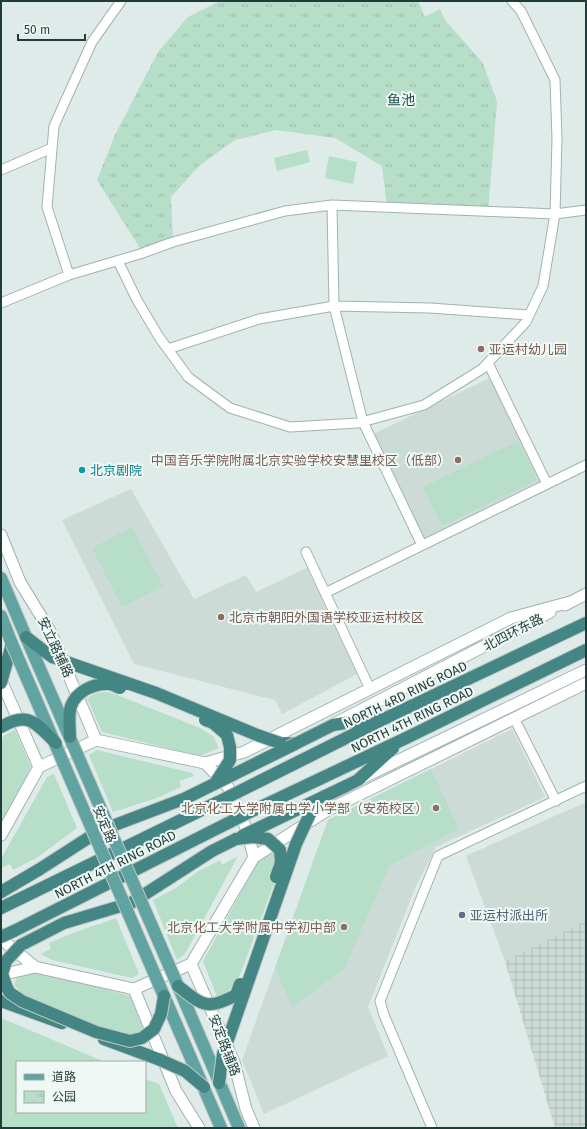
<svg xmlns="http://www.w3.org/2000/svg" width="587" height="1129" font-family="'Fira Sans','Noto Sans SC',sans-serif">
  <defs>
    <pattern id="industrial-grid" width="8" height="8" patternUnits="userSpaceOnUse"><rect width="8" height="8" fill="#cddbd7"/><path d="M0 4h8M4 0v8" fill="none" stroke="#b0bdb9"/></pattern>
    <pattern id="park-tufts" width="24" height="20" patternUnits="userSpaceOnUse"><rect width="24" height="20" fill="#b6dec9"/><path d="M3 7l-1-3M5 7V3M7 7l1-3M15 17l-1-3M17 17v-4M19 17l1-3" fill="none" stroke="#9cbfad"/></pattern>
  </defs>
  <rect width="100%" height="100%" fill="#deebe8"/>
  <path fill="#cddbd7" d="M494 376 547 484 422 545 369 436Z
    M131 489 194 599 246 575 256 592 307 568 357 674 282 714 275 700 134 664 62 520Z
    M512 729 545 797 436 847 416 886 368 1007 388 1056 264 1114 242 1060 328 820Z
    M586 802V921L505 961 466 856Z"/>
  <path fill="url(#industrial-grid)" d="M586 921V1128H555L505 961Z"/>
  <path fill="#b6dec9" d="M307 150 310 162 277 171 274 158Z
    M329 156 357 162 353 184 325 178Z
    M518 441 537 480 442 526 423 487Z
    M132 527 163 586 122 607 92 548Z
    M108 692 117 695 200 728 213 736 219 748 199 756 102 732 87 698 96 693Z
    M15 730 31 767 1 824V739L5 735Z
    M97 750 192 773 194 776 179 781 181 787 157 798 113 812 89 755Z
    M431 769 459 829 390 865 344 969 292 1007 275 968 328 820Z
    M54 774 77 828 38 857 13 870 10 864 1 868V859L47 777Z
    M272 848 279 858V870L240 975 228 991 217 997 203 961 263 853Z
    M238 856 185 954 177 960 153 900 176 888 197 872 220 860 222 865Z
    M116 918 139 974 132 978 52 960 41 954 51 949 49 943C71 933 94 926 116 918Z
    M40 971 130 996 143 1029 134 1036 105 1032 43 1006 22 994 14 984 18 975Z
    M1 1018 105 1062H17V1112H145V1079L159 1084 178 1128H1Z"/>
  <path fill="url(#park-tufts)" d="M220 1H418L425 17 440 9 445 20 483 63 497 102 488 212 387 207 382 166 335 138 276 130 235 140 200 165 171 197 173 242 143 253 97 180 115 135 158 52 188 17Z"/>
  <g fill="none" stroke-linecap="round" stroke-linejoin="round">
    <defs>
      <path id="minor" d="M1 170 52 148
        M332 205 334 306 363 422 422 545
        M118 261 137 300 159 337 188 377 230 408 290 427 358 423 424 405 482 369 526 322 543 286 555 214 557 139 555 80 521 11 512 1
        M69 275 47 207 54 126 92 42 121 1
        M1 303 69 275 140 254 173 242 285 211 332 205 555 214 586 210
        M168 349 259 319 334 306 430 308 529 315
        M488 363 547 484
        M306 552 370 689
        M325 593 586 465
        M514 718 556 801
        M432 1128 384 1015 380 1001 438 856 586 786"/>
      <path id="tertiary" d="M1 535 20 582 50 631 96 740
        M565 605 586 594
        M1 680 39 767
        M336 723 550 612
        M205 763 228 787 246 828 254 857
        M364 777 586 670
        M1 835 39 767 96 740 205 763 244 752 511 618 570 602
        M1 934 6 943 35 967 134 989 191 964 254 857 326 811 586 683
        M191 964 234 1062 246 1109 254 1128
        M1 975 35 967
        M134 989 176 1091 199 1128"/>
      <path id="primary" d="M1 578 26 637
        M1 616 12 644
        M178 986 239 1128
        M164 996 221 1128"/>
      <path id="trunk" d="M2 679 12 644
        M285 743 295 744 333 725 379 717
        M346 786 358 780 393 748
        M238 792 390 716 586 623
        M250 812 404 739 586 650
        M309 816 324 796
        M1 892 40 869 99 831 186 798
        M1 908 218 802
        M14 931 228 823
        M21 945 64 923 131 903 212 851 236 839
        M1 1001 62 1023
        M104 1039 158 1059"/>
    </defs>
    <use href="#minor" stroke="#a1b3b0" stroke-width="11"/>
    <use href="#tertiary" stroke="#a1b3b0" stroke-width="13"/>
    <use href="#primary" stroke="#c0c8c8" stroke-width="14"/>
    <use href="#trunk" stroke="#c0c8c8" stroke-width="14"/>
    <use href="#minor" stroke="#fff" stroke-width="9"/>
    <use href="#tertiary" stroke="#fff" stroke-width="11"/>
    <use href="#primary" stroke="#60a3a0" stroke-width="12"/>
    <use href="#trunk" stroke="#448684" stroke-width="12"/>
    <defs>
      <path id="primary-bridge" d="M26 637 178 986
        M12 644 164 996"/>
      <path id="trunk-bridge" d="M26 637 52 657 156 693 257 735 280 743
        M1 683 2 679
        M205 720 213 723 227 735 230 747V760L216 782
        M1 727C29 710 36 724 56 743
        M70 737C70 728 68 715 71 706 76 692 93 683 109 684 112 684 117 687 120 688
        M186 798 295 744
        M218 802 238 792
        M228 823 250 812
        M242 836 346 786
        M236 839 253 837 268 839 280 850 281 863 276 877
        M1 937 14 931
        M21 945 6 961 2 974 7 988 10 993 22 1001 96 1032 130 1041 142 1038 154 1029 161 1014 164 996
        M178 986C202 1005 207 1011 236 995L240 984
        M158 1059 185 1071 204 1087
        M219 1083 223 1054 296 844 309 816"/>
    </defs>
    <use href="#primary-bridge" stroke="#c0c8c8" stroke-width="14" stroke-linecap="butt"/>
    <use href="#trunk-bridge" stroke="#c0c8c8" stroke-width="14" stroke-linecap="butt"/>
    <use href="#primary-bridge" stroke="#60a3a0" stroke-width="12"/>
    <use href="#trunk-bridge" stroke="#448684" stroke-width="12"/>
  </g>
  <g fill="#8d6e63" stroke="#eff8f5" stroke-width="1.5">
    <circle cx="481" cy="349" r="4"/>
    <circle cx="458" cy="460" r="4"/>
    <circle cx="221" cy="617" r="4"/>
    <circle cx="436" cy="808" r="4"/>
    <circle cx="344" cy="927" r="4"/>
  </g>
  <circle fill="#0f9aa8" stroke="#eff8f5" stroke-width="1.5" cx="82" cy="470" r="4"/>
  <circle fill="#5c6f8a" stroke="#eff8f5" stroke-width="1.5" cx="462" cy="915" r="4"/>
  <g text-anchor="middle" stroke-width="4" stroke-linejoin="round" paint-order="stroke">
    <g font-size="13" fill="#785e54" stroke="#eff8f5" text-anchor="end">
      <text x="489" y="354" text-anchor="start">亚运村幼儿园</text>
      <text x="450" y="465">中国音乐学院附属北京实验学校安慧里校区（低部）</text>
      <text x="229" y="622" text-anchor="start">北京市朝阳外国语学校亚运村校区</text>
      <text x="428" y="813">北京化工大学附属中学小学部（安苑校区）</text>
      <text x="336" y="932">北京化工大学附属中学初中部</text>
    </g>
    <g font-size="13" fill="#0d838f" stroke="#eff8f5" text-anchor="start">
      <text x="90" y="475">北京剧院</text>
    </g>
    <g font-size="13" fill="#1f3c3a" stroke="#eff8f5">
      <text transform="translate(513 632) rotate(-27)" y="5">北四环东路</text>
      <text transform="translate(56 647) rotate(65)" y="5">安立路辅路</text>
      <text transform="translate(405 694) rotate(-26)" y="5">NORTH 4RD RING ROAD</text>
      <text transform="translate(412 719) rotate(-26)" y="5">NORTH 4TH RING ROAD</text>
      <text transform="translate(105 824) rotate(67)" y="5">安定路</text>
      <text transform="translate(115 864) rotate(-27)" y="5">NORTH 4TH RING ROAD</text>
      <text transform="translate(225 1045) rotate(69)" y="5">安定路辅路</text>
    </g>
    <g font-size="13" fill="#4e5e75" stroke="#eff8f5" text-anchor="start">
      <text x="470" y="920">亚运村派出所</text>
    </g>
    <g font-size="14" fill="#1a4f4d" stroke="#eff8f5">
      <text x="401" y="105">鱼池</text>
    </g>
  </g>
  <rect width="587" height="1129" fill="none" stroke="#1f3c3a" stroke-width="4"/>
  <rect x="16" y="1061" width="130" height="52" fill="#eff8f5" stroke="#9cadaa"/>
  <rect x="24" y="1074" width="20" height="6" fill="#60a3a0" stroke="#9cadaa"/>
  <text x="52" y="1081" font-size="12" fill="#1f3c3a">道路</text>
  <rect x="24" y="1091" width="20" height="12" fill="url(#park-tufts)" stroke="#9cadaa"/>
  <text x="52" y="1101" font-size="12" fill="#1f3c3a">公园</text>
  <path d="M18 34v6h67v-6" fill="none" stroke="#1f3c3a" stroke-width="2"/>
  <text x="24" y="34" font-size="12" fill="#1f3c3a" stroke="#eff8f5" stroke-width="3" paint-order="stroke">50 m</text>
</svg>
